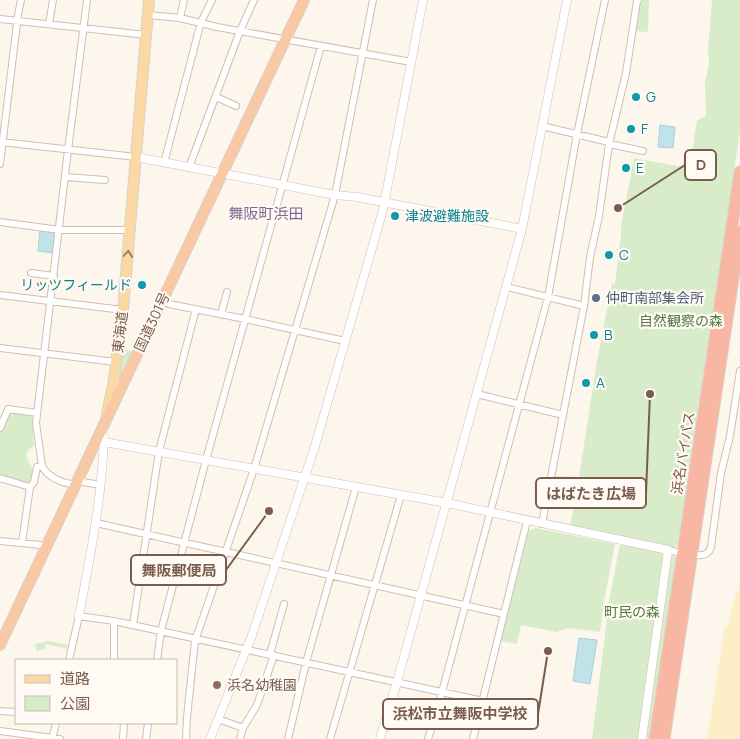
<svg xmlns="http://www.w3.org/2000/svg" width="740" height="739" font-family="Manrope,'Noto Sans JP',sans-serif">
  <rect width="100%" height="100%" fill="#fdf6ec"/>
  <path fill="#d8ecc9" d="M643 0H649L648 32 635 31 640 3Z
    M712 0H740V131L678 542C677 546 675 548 670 548L570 527 577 492 552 490 555 476 579 477 597 361 612 283 615 284 621 234V226L634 158 682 167 684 162 692 152 697 120 706 116V114L705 82 709 64 708 50Z
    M120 350 125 352 126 350 130 351H133L119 384 116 383Z
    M9 412 29 415 32 418 34 446 29 449 26 455C31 469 36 467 30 483L28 484 0 477V433Z
    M535 528 615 544 604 601 600 632 568 628 556 632 521 625 517 644 501 641 527 532Z
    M623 545 659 552 662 553 663 556 639 739H592L609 602 619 549 620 546Z
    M672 556H674L676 560 649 739H645L670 560Z
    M48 641 68 645 67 649 46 644 45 649H43L37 652 35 644Z"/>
  <path fill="#fcefc7" d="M740 582V739H707L725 626H728L730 613Z"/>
  <path fill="#bfe3e8" stroke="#a5d3da" d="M660 125 675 127 673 148 658 147Z
    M40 229 55 231 54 253 38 251Z
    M579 638 597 640 590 684 573 681Z"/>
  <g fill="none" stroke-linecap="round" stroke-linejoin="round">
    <defs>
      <path id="minor" d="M148 15 180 18 217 27 411 62
        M180 18 184 0
        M0 19 146 35
        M49 24 53 0
        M216 97 236 106
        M542 126 609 142
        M1 142 136 157
        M609 144 643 151
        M164 163 201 22 212 0
        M0 164 18 15 21 0
        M190 168 191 162 240 31 254 0
        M65 177 105 180
        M0 222 60 230H130
        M31 273 54 276
        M507 287 584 306
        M0 295 123 310
        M162 301 169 304 245 319 345 341
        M221 314 227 292
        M0 348 116 362
        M477 394 563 415
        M0 428 8 409 37 413
        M0 478 30 487
        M83 482 101 485
        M75 485C69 483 63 483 58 480 52 478 44 471 42 466L36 423 68 150 87 0
        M96 523 504 614
        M542 524 584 306 590 257 599 216 609 144 626 73 637 1 638 0
        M0 541 41 545 46 548
        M22 543 30 487 34 482 37 467 42 466
        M668 550 677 552
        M697 555C704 556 709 554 711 547L721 473 730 436 740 371
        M133 625 159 451 196 309
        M270 654 284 604
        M69 660 79 616 114 621 483 701
        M114 660V621
        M157 660 161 631 206 460 321 46
        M0 711 16 712
        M218 719 243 728
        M0 731 60 739
        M52 739 56 723
        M123 739 124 723
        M146 739 148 723
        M186 739 187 717 195 641 254 469 335 195 373 0
        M240 739 243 728 257 705 274 655
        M288 739 307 659 356 487
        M330 739 401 495
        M428 739 442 692 548 297 577 134 605 0
        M473 739 527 521"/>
      <path id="tertiary" d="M136 157 335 195 357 197 522 229
        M98 438 104 442 447 503 668 550 642 739
        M79 616C90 557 102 498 104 438
        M210 739 251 638 315 446 383 210 423 0
        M380 739 397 682 522 229 567 0"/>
      <path id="primary" d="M107 413 113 386 123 310 149 0"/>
      <path id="trunk" d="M0 645 304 0"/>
      <path id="motorway" d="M655 739 740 172
        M664 739 740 232"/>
    </defs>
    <use href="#minor" stroke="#d1beb0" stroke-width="8"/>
    <use href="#tertiary" stroke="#d1beb0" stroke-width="9"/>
    <use href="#primary" stroke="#dad1cd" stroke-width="12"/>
    <use href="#trunk" stroke="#dad1cd" stroke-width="12"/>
    <use href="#motorway" stroke="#dad1cd" stroke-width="13"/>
    <use href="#minor" stroke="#fff" stroke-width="6"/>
    <use href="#tertiary" stroke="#fff" stroke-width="8"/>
    <use href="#primary" stroke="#fbd9a5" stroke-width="10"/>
    <use href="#trunk" stroke="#f9c8a4" stroke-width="10"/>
    <use href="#motorway" stroke="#f7b7a3" stroke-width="11"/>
  </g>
  <defs><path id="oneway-chevron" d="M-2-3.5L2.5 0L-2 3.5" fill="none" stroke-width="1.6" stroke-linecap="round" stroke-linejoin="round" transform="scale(1.25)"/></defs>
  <use stroke="#a18267" href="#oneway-chevron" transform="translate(128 254) rotate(-85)"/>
  <g fill="#0f9aa8" stroke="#fffaf3" stroke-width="2">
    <circle cx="636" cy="97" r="5"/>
    <circle cx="631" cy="129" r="5"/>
    <circle cx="626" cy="168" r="5"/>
    <circle cx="395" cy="216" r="5"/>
    <circle cx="609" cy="255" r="5"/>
    <circle cx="142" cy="285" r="5"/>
    <circle cx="594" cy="335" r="5"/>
    <circle cx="586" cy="383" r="5"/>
  </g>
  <circle fill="#5c6f8a" stroke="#fffaf3" stroke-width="2" cx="596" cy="298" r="5"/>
  <circle fill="#8d6e63" stroke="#fffaf3" stroke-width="2" cx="217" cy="685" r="5"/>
  <g text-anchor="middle" stroke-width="4.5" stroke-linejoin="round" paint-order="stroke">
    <g font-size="14" fill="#0d838f" stroke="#fffaf3" text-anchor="start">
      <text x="646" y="102">G</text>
      <text x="641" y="134">F</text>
      <text x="636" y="173">E</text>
      <text x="405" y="221">津波避難施設</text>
      <text x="619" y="260">C</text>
      <text x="132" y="290" text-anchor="end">リッツフィールド</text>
      <text x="604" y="340">B</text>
      <text x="596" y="388">A</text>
    </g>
    <g font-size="14" fill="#4e5e75" stroke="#fffaf3" text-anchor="start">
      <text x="606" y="303">仲町南部集会所</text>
    </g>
    <g font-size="14" fill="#537a41" stroke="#fffaf3">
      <text x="681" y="326">自然観察の森</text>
      <text x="632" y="617">町民の森</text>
    </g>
    <g font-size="14" fill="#7a5c4d" stroke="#fffaf3">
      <text transform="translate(152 322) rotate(-65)" y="5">国道301号</text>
      <text transform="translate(120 332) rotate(-83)" y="5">東海道</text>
      <text transform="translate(683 453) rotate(-81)" y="5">浜名バイパス</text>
    </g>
    <g font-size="14" fill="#785e54" stroke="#fffaf3" text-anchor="start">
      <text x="227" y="690">浜名幼稚園</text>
    </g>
    <g font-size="15" fill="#846695" stroke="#fffaf3">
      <text x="266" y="219">舞阪町浜田</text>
    </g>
  </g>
  <path fill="none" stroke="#7a5c4d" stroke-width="2" d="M618 208L685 165M650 394L646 493M269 511L226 570M548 651L538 714"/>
  <g fill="#7a5c4d" stroke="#fffaf3" stroke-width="2">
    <circle cx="618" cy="208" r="5"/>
    <circle cx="650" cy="394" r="5"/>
    <circle cx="269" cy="511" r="5"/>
    <circle cx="548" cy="651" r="5"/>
  </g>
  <g fill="#fffaf3" stroke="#7a5c4d" stroke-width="2">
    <rect x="685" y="150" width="31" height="30" rx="5"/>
    <rect x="536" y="478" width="110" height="30" rx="5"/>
    <rect x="131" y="555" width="95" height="30" rx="5"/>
    <rect x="383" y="699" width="155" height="30" rx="5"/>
  </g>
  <g font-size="15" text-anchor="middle" font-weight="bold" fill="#7a5c4d">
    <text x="701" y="170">D</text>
    <text x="591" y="499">はばたき広場</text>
    <text x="179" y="576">舞阪郵便局</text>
    <text x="460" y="719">浜松市立舞阪中学校</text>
  </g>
  <rect x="15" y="659" width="162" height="65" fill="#fffaf3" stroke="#cabbb1"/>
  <rect x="25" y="675" width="25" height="8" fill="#fbd9a5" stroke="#cabbb1"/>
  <text x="60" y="684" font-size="15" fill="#7a5c4d">道路</text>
  <rect x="25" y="696" width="25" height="15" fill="#d8ecc9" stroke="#cabbb1"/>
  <text x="60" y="709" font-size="15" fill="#7a5c4d">公園</text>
</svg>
